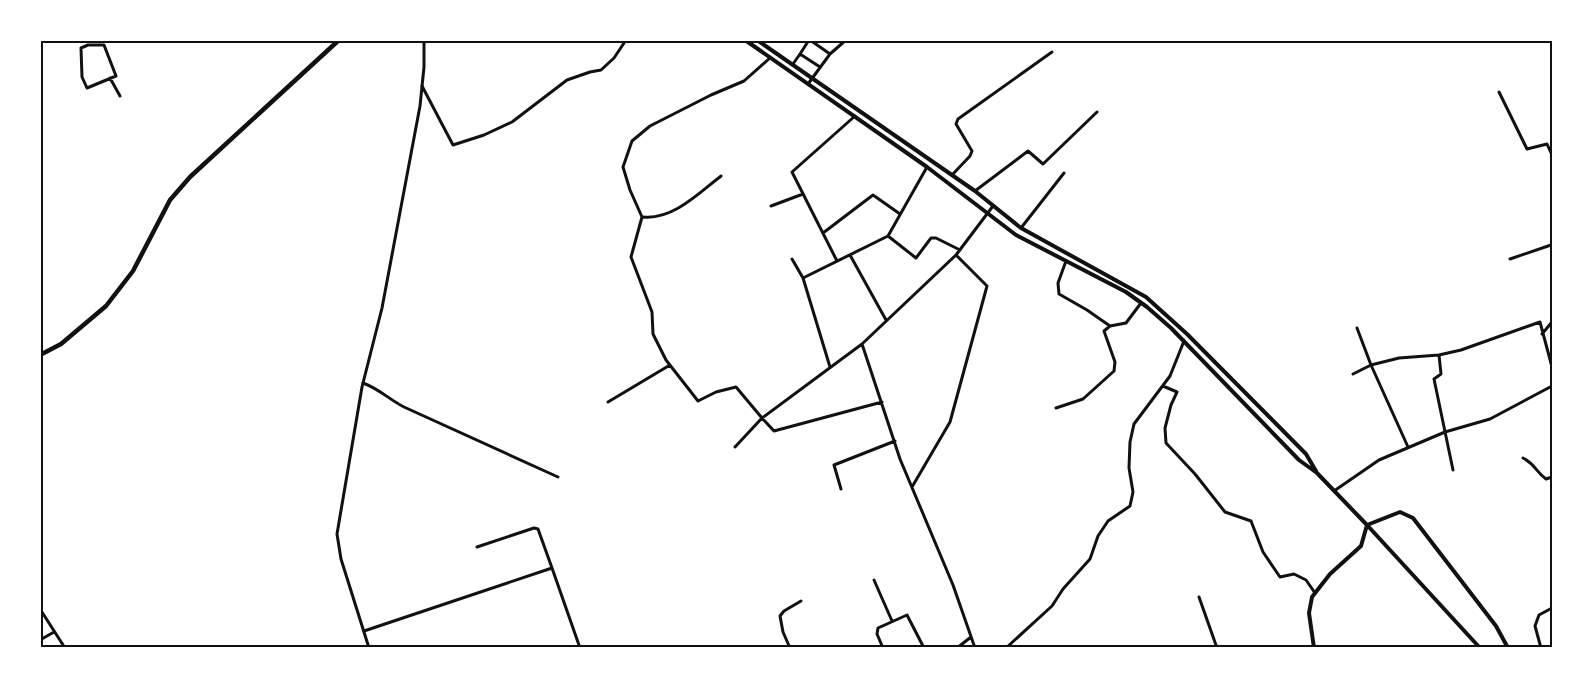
<svg xmlns="http://www.w3.org/2000/svg" width="1593" height="688" font-family="Commissioner,sans-serif">
  <rect width="100%" height="100%" fill="#fff"/>
  <g fill="none" stroke-linecap="round" stroke-linejoin="round">
    <path stroke="#111" stroke-width="3" d="M809 40 800 54 820 67
      M810 40 830 54
      M88 45H104L116 76 87 88 82 77 81 48Z
      M770 58 744 81 711 95 650 126 632 141 623 167 630 190 642 217 631 257 652 312 653 334 666 360 698 401 716 392 736 387 762 418 862 344 900 459 953 585 975 648
      M793 64 800 54
      M110 78 120 96
      M808 84 830 54 846 40
      M422 86 453 145 484 135 512 122 567 80 590 72 601 70 614 58 626 40
      M1499 92 1527 149 1547 144 1552 155
      M952 175 970 156 972 151 956 124 958 119 1052 52
      M975 191 1028 151 1043 164 1097 112
      M771 206 803 194
      M643 217C673 220 699 193 721 176
      M1021 228 1064 173
      M823 233 873 195 900 214
      M888 236 916 258 931 238H936L960 250
      M850 255 886 320
      M956 255 993 206
      M792 259 803 278
      M1510 259 1551 245 1552 248
      M837 261 792 172 855 116
      M1066 261 1058 283 1059 294 1087 310 1110 326 1126 323 1141 303
      M1357 328 1371 365 1399 358 1439 355 1441 374 1434 379 1453 470
      M1542 334 1552 322
      M862 344 956 255 987 286 950 422 912 487
      M1439 355 1461 350 1540 322 1552 367
      M830 367 803 278 888 236 927 167
      M1353 374 1371 365 1408 447
      M363 383C378 388 390 400 404 407L558 477
      M1163 386 1177 392 1171 405 1165 428 1166 443 1195 474 1225 512 1251 521 1263 552 1280 577 1294 574 1306 580 1315 593
      M608 402 670 365
      M1056 408 1083 399 1114 371 1115 362 1104 331 1110 326
      M735 447 762 418 774 431 882 402
      M1523 458C1536 465 1536 472 1546 479L1552 477
      M841 489 834 465 895 441
      M552 568 580 648
      M874 580 892 621
      M1199 597 1217 648
      M40 609 65 648
      M364 631 552 568 538 529 534 528 477 547
      M40 640 54 632
      M790 648 783 632 780 616 784 611 801 601
      M883 648 877 634 878 628 907 615 924 648
      M957 648 971 637
      M1006 648 1052 606 1063 589 1090 559 1098 536 1108 521 1130 506 1133 492 1129 468 1130 442 1134 424 1170 376 1184 341
      M1541 648 1535 626 1539 615 1552 608"/>
    <path stroke="#111" stroke-width="3" d="M1334 491 1379 460 1445 432 1490 419 1552 386
      M369 648 341 559 337 534 362 387 382 308 420 106 424 67V40"/>
    <path stroke="#111" stroke-width="4" d="M745 40 927 167 1016 235 1126 292 1147 307 1171 328 1299 460 1317 473 1367 525 1400 512 1413 518 1496 626 1508 648
      M757 40 975 191 1021 228 1146 297 1187 334 1306 454 1316 471
      M1314 648 1309 613 1312 597 1330 574 1361 546 1367 525 1480 648"/>
    <path stroke="#111" stroke-width="4.5" d="M40 355 61 344 106 306 133 271 170 200 190 177 339 40"/>
  </g>
  <rect width="1593" height="688" fill="none" stroke="#ffffff" stroke-width="84"/>
  <rect x="42" y="42" width="1509" height="604" fill="none" stroke="#111" stroke-width="2"/>
</svg>
